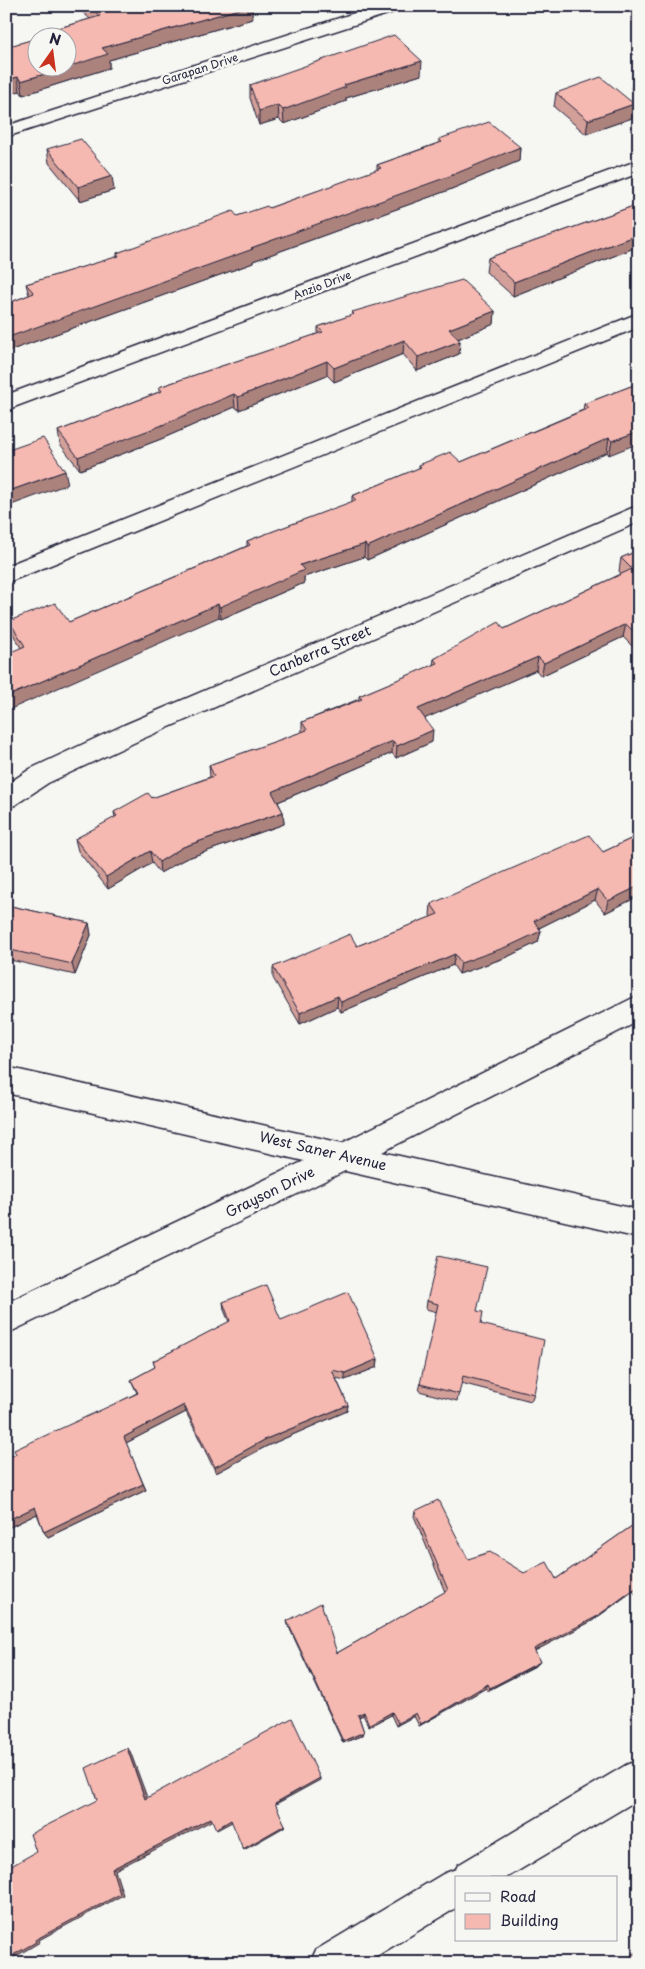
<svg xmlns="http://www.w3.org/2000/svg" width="645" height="1969" font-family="'Playpen Sans',sans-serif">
  <rect width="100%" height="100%" fill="#f6f6f2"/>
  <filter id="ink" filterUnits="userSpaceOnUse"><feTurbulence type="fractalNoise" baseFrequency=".02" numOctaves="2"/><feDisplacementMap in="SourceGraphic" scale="10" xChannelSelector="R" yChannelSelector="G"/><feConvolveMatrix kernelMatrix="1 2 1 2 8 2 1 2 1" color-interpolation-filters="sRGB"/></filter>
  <g filter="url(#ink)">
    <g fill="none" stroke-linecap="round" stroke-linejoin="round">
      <defs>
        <path id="minor" d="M376 6H402L400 10 6 137V126Z
          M639 160V173L6 410V395Z
          M639 313V327L6 583V566Z
          M639 505V522L142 739 48 783 15 805 6 808V785L30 769 124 725Z
          M639 995V1021L382 1152 639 1210V1238L345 1171 6 1334V1303L304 1161 6 1093V1067L342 1143Z
          M639 1760V1799L506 1878H456V1908L365 1963H310L316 1950 443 1874 456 1869 458 1865 626 1765Z"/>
      </defs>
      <use href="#minor" stroke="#22223b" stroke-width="3"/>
      <use href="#minor" fill="#f6f6f2" fill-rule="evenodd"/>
    </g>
    <path fill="#d39f99" stroke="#22223b" d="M76 6H252V19L109 60V68L23 95 20 91 6 95V47L36 39 35 35 90 19Z
      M639 73V95L631 89 633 76Z
      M421 75 346 98V101L284 124 279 119 259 125 250 98V85Z
      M556 93 634 104 632 118 586 134 554 107Z
      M439 139 520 147 519 161 449 190 253 261V263L6 352V304L29 295 26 284 117 257V253L237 216 269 208 377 170V165L438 143Z
      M47 149 114 190 80 201 49 163Z
      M639 204V246L513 296 486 272 488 258Z
      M495 311 494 324 458 339 460 341 459 354 417 371 403 354 334 382 327 375 239 410 235 407 161 439 80 470 60 444 58 431 159 392V387L318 334V327L352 315V312Z
      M639 383 609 455 607 452 367 560 364 557 304 577V583L221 619 219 617 21 648 13 634 9 621 69 622 247 546V541L352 502V496L419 468V465L461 462 583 410 584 404Z
      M639 550V653L623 637 541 676 536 670 425 718 432 742 396 758 392 753 278 802 283 812 284 824 185 859 160 873 152 863 108 889 78 851 75 839 115 818 114 812 210 777 209 765 302 732V722L359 699V696L433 665 434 659 504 629 621 574 619 571 621 558Z
      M639 835V896L605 913 595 900 539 928 541 931 538 942 507 957 459 974 453 965 341 1012 337 1007 300 1024 273 978V967L357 946 431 917 430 915 431 904 603 852Z
      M6 905 89 923 91 935 75 975 6 959Z
      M427 1301 477 1311 481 1324 534 1394 531 1401 461 1383 457 1401 419 1391 437 1312 426 1309Z
      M223 1302 281 1320 378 1359 377 1367 345 1380 336 1378 348 1405 347 1411 267 1446 216 1473 186 1412 126 1443 146 1490 48 1537 44 1532 37 1514 6 1529V1459L137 1393 131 1380 155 1367 153 1361 229 1322 224 1310Z
      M415 1511 468 1559 524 1573 556 1579 639 1521V1599L633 1591 592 1621 534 1651 540 1662 537 1665 487 1691 486 1688 419 1726 414 1716 396 1726 391 1715 369 1727 363 1715 359 1717 364 1732 363 1735 343 1743 288 1625 287 1621 337 1653 445 1592 414 1516Z
      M639 1950V1963H620Z"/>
    <path fill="#ac827d" stroke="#22223b" d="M250 6H252V19L109 60V68L23 95 21 81 65 68H68V67L102 48Z
      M422 61 421 75 346 98V101L284 124 283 110 344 85Z
      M18 77 20 91 6 95V80Z
      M634 104 632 118 586 134 588 120Z
      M278 105 279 119 259 125V111Z
      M520 147 519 161 449 190 253 261V263L6 352V338L20 332 251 248Z
      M112 176 114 190 80 201 78 187Z
      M639 234V246L513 296 514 282Z
      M495 311 494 324 448 343 449 329Z
      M404 340 403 354 334 382V368Z
      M460 341 459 354 417 371 418 357Z
      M327 361V375L239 410 238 397Z
      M234 394 235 407 161 439 80 470 78 457Z
      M639 431V443L609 455 612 441Z
      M609 438 607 452 367 560V547Z
      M65 471 68 484 6 507V492Z
      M365 544 364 557 304 577V583L221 619 220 607 300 565Z
      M218 604 219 617 6 711V697Z
      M626 624 623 637 541 676 544 663Z
      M538 657 536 670 417 722 418 709Z
      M433 730 432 742 396 758 397 746Z
      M393 741 392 753 273 804 272 792Z
      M283 812 284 824 185 859 160 873 159 862 183 847Z
      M150 851 152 863 108 889 106 877Z
      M639 886V896L605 913 608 901Z
      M598 889 595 900 531 932 534 921Z
      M89 923 91 935 75 975 72 964Z
      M541 931 538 942 507 957 459 974 461 963Z
      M455 954 453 965 341 1012V1002Z
      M338 996 337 1007 300 1024V1013Z
      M378 1359 377 1367 345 1380V1373Z
      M184 1405 186 1412 126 1443 124 1437Z
      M348 1405 347 1411 267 1446 216 1473 215 1467 266 1439Z
      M143 1484 146 1490 48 1537 44 1532Z
      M35 1507 39 1513 6 1529V1521Z
      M637 1587 633 1591 592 1621 531 1653 534 1649Z
      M540 1662 537 1665 487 1691 490 1688Z
      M488 1684 486 1688 419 1726 421 1724Z
      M364 1712 363 1715 357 1718 358 1715Z
      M392 1712 391 1715 369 1727V1725Z
      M416 1713 414 1716 396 1726 398 1723Z
      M364 1732 363 1735 343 1743V1741Z
      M127 1748 130 1751 148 1800 145 1799Z
      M320 1778V1780L276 1804 275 1803Z
      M211 1818 213 1820 115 1870 123 1895 39 1940 40 1942 6 1962V1959L112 1869Z
      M231 1820 232 1822 217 1830 216 1829Z
      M285 1825 286 1826 244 1850 243 1849Z"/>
    <path fill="#f5b9b2" stroke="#22223b" d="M89 6H250L102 48 108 54 68 67V38H38L35 35 100 16Z
      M394 35 422 61 344 85 346 87 283 110 278 105 259 111 250 85Z
      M38 38V68H65L21 81 18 77 6 80V47Z
      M639 73V79L633 76Z
      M601 77 634 104 588 120 556 93Z
      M489 122 520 147 450 176 251 248 253 249 6 338V304L34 293 26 284 119 256 117 253 233 211 237 216 267 206 269 208 381 168 377 165 442 142 439 139Z
      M81 139 112 176 78 187 47 149Z
      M639 204V234L514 282 488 258Z
      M462 280 495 311 449 329 460 341 418 357 404 340 334 368 327 361 238 397 234 394 160 426 78 457 58 431 162 391 159 387 323 332 318 327 354 314 352 312Z
      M639 383V431L612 441 609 438 367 547 365 544 300 565 304 570 220 607 218 604 6 697V654L25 646 9 621 55 603 69 622 250 545 247 541 356 500 352 496 421 467 419 465 450 452 461 462 589 408 584 404Z
      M43 438 65 471 6 492V451Z
      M639 550V637L626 624 544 663 538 657 418 709 433 730 397 746 393 741 272 792 283 812 183 847 159 862 150 851 106 877 75 839 117 816 114 812 148 793 152 798 214 776 209 765 307 730 302 722 362 699 359 696 437 663 434 659 499 622 504 629 632 569 621 558Z
      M589 835 603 852 639 835V886L608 901 598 889 534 921 541 931 509 946 461 963 455 954 341 1002 338 996 300 1013 273 967 350 934 357 946 438 914 431 904Z
      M6 905 89 923 72 964 6 949Z
      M438 1256 487 1267 477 1311 483 1312 481 1324 544 1340 534 1394 463 1376 459 1394 420 1384 438 1304 427 1301Z
      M266 1285 281 1320 348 1292 378 1359 345 1373 332 1370 348 1405 266 1439 215 1467 184 1405 124 1437 143 1484 44 1532 35 1507 6 1521V1459L16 1454 14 1450 138 1393 131 1380 155 1367 153 1361 230 1321 223 1302Z
      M438 1500 468 1559 490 1552 524 1573 547 1562 556 1579 639 1521V1588L637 1587 596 1617 534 1649 540 1662 490 1688 488 1684 421 1724 416 1713 398 1723 392 1712 369 1725 364 1712 358 1715 364 1732 343 1741 287 1621 321 1603 337 1653 448 1590 415 1511Z
      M292 1718 320 1778 275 1803 285 1825 243 1849 231 1820 216 1829 211 1818 112 1869 120 1894 35 1940 36 1942 6 1959V1869L36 1852 30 1834 97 1800 86 1768 127 1748 145 1799Z
      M639 1954V1963H626Z"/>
  </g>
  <g text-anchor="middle" stroke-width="5" stroke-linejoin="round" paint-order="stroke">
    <g font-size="11" fill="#22223b" stroke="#f6f6f2">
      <text transform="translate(200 69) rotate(-18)" y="4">Garapan Drive</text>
      <text transform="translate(322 285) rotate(-21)" y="4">Anzio Drive</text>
    </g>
    <g font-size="14" fill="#22223b" stroke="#f6f6f2">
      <text transform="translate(320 651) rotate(-23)" y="5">Canberra Street</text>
      <text transform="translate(323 1151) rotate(13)" y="5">West Saner Avenue</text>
      <text transform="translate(270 1192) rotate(-26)" y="5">Grayson Drive</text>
    </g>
  </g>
  <rect width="645" height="1969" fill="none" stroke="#f6f6f2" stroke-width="25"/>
  <rect x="12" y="12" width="620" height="1944" fill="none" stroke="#22223b" stroke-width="2" filter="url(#ink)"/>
  <rect x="455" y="1876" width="162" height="65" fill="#f6f6f2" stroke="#a1a1a9"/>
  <rect x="465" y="1893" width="25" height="8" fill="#f6f6f2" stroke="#a1a1a9"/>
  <text x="500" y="1902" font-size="15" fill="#22223b">Road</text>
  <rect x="465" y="1914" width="25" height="15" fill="#f5b9b2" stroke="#a1a1a9"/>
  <text x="500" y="1926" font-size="15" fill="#22223b">Building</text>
  <g transform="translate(52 52) rotate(14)"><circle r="24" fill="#f6f6f2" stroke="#a1a1a9"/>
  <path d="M0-4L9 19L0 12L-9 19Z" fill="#c8321e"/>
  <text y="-8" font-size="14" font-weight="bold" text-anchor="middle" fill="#22223b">N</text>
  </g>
</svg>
